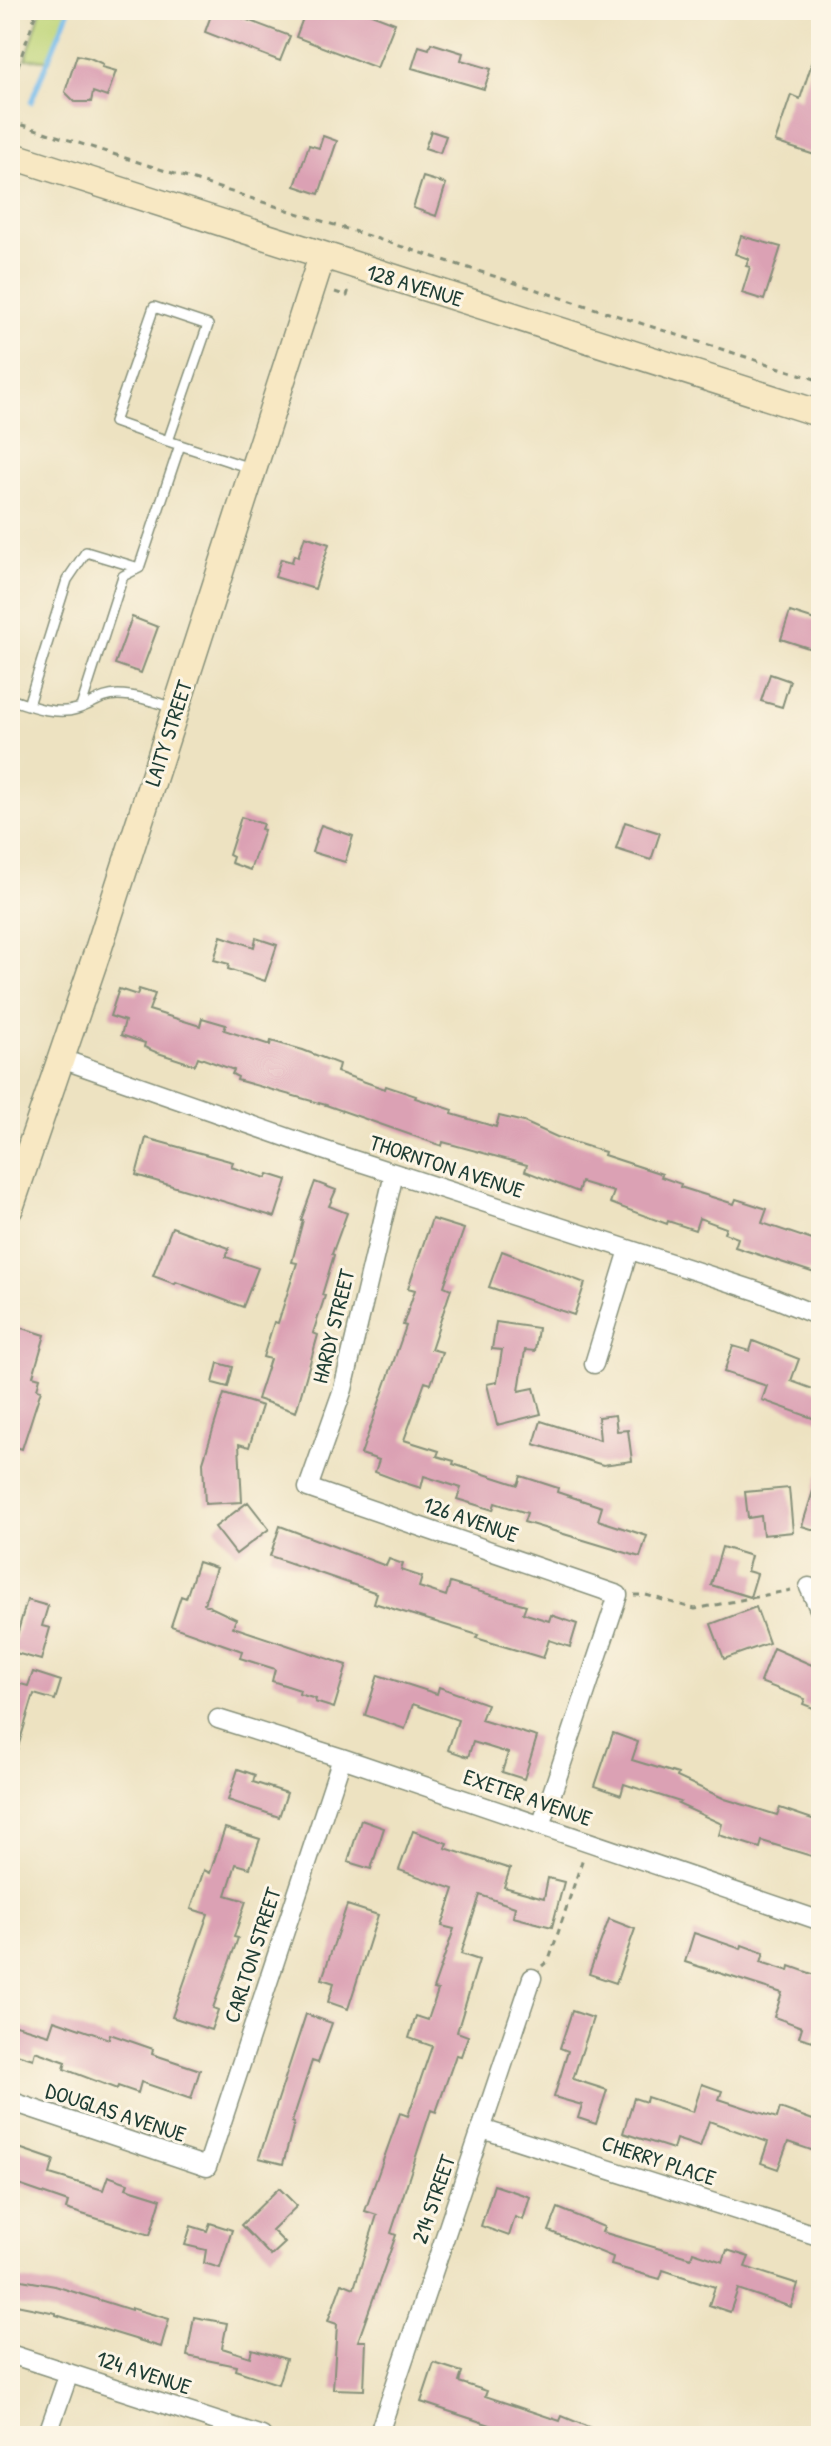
<svg xmlns="http://www.w3.org/2000/svg" width="831" height="2446" font-family="'Patrick Hand',sans-serif">
  <rect width="100%" height="100%" fill="#fcf5e5"/>
  <filter id="ink" filterUnits="userSpaceOnUse"><feTurbulence type="fractalNoise" baseFrequency=".0125" numOctaves="2"/><feDisplacementMap in="SourceGraphic" scale="16" xChannelSelector="R" yChannelSelector="G"/><feConvolveMatrix kernelMatrix="1 2 1 2 8 2 1 2 1" color-interpolation-filters="sRGB"/></filter>
  <filter id="wash" filterUnits="userSpaceOnUse"><feTurbulence type="fractalNoise" baseFrequency=".006" numOctaves="4" result="noise"/><feDisplacementMap in="SourceGraphic" scale="32" xChannelSelector="R" yChannelSelector="G"/><feGaussianBlur stdDeviation="1.8" result="paint"/><feColorMatrix in="noise" values="0 0 0 0 0 0 0 0 0 0 0 0 0 0 0 0 0 1.4 0 .05"/><feComposite in="paint" operator="in"/></filter>
  <g filter="url(#wash)">
    <rect width="100%" height="100%" fill="#ede2c1"/>
    <path fill="#c0d67a" stroke="#708a57" stroke-width="2" d="M41 10H68L50 60 26 59Z"/>
    <g fill="none" stroke-linecap="round" stroke-linejoin="round">
      <path stroke="#75bbec" stroke-width="5" d="M31 102 69 10"/>
    </g>
    <g id="blocks">
      <path fill="#dba1b4" d="M213 10H221L290 36 280 61 205 32Z
        M306 10H361L395 23 377 68 296 37Z
        M431 43 463 53 461 60 491 69 484 89 412 68 419 46 429 49Z
        M818 45H821V157L775 142 791 95 800 99Z
        M77 55 90 58 103 64 102 67 116 71 107 97 93 92 91 102H75L65 92Z
        M431 131 446 136 440 153 425 148Z
        M323 136 337 141 319 194 295 186 309 145 319 148Z
        M423 177 446 184 436 216 413 208Z
        M741 236 781 247 764 300 742 293 750 267 746 266 749 259 735 254Z
        M305 536 329 544 315 589 275 577 281 559 292 562 294 555 298 557Z
        M790 612 821 622V652L781 639Z
        M132 617 158 627 141 673 115 664Z
        M770 674 790 681 782 707 761 701Z
        M241 817 263 824 261 829 264 830 250 870 231 863 233 857 229 855Z
        M625 822 660 833 651 860 616 849Z
        M321 825 353 836 345 862 312 852Z
        M221 936 254 947 256 938 277 945 265 981 228 969 229 964 214 960Z
        M119 989 137 995 139 989 155 994 149 1010 200 1026 202 1018 226 1025 224 1030 270 1045 271 1041 303 1050 339 1064 337 1072 385 1089 386 1086 416 1096 415 1098 453 1110 452 1114 496 1127 499 1116 524 1122 557 1137 605 1152 604 1155 662 1174 661 1177 681 1184 680 1187 734 1204 736 1199 767 1209 762 1223 821 1243V1275L735 1247 738 1238 724 1233 726 1228 699 1218 695 1230 668 1221 667 1224 610 1203 614 1192 581 1182 578 1192 525 1171 527 1165 443 1142 442 1146 326 1105 237 1080 238 1077 232 1074 234 1070 198 1057 195 1065 158 1053 144 1047 145 1043 121 1035 125 1021 110 1016Z
        M146 1138 233 1162 231 1167 266 1178 268 1174 287 1180 275 1217 136 1175Z
        M315 1182 336 1190 329 1206 347 1213 332 1254 334 1255 322 1295 325 1296 313 1333 318 1335 296 1412 257 1399 270 1359 263 1357 274 1322 278 1323 297 1263 292 1262 303 1220H301Z
        M432 1219 464 1229 444 1286 451 1289 431 1349 442 1352 431 1384 425 1382 404 1440 439 1451 437 1456 454 1461 453 1464 518 1485 521 1476 558 1488 557 1492 602 1507 598 1520 647 1536 640 1557 524 1522 527 1513 495 1503 493 1510 457 1499 461 1488 424 1476 421 1488 402 1482 375 1472 379 1460 361 1454 406 1326 403 1325 415 1290 408 1288Z
        M172 1227 229 1248 226 1257 258 1268 243 1307 176 1282 175 1284 153 1276Z
        M502 1251 585 1283 574 1315 489 1287Z
        M496 1322 538 1328 535 1351 525 1350 519 1391 534 1388 541 1414 497 1425 487 1384 497 1382 502 1350 492 1349Z
        M16 1326 45 1335 33 1376 40 1378 37 1389 41 1390 22 1449 10 1445V1347Z
        M753 1341 799 1359 791 1381 821 1392V1421L762 1400 767 1386 724 1372 733 1346 750 1351Z
        M218 1363 233 1367 228 1387 213 1383Z
        M224 1394 262 1406 249 1447 239 1444 242 1502 205 1504 203 1462Z
        M615 1415 617 1431 628 1430 632 1461 603 1465 534 1444 541 1421 600 1440 598 1417Z
        M818 1475 821 1476V1532L802 1526Z
        M789 1488 793 1532 763 1535 761 1516 748 1518 745 1492Z
        M248 1502 269 1529 236 1554 215 1527Z
        M280 1526 386 1566 389 1559 403 1564 401 1570 422 1577 419 1587 446 1596 450 1583 526 1605 523 1613 549 1621 551 1615 577 1624 570 1647 549 1640 543 1658 476 1638 478 1635 374 1603 377 1593 270 1556Z
        M722 1547 751 1556 747 1571 757 1574 750 1597 711 1585Z
        M198 1562 216 1568 204 1604 236 1619 233 1627 347 1665 334 1708 315 1702 316 1699 299 1694 300 1690 272 1681 275 1669 240 1658 242 1651 171 1626 181 1596 186 1598Z
        M27 1600 48 1606 42 1626 50 1628 41 1660 12 1652Z
        M756 1607 769 1643 724 1659 711 1624Z
        M773 1648 821 1669V1711L803 1704 805 1699 760 1682Z
        M33 1672 61 1681 55 1700 34 1694 14 1760H10V1681L28 1686Z
        M378 1675 437 1694 439 1687 487 1704 481 1720 537 1737 524 1779 502 1772 508 1753 473 1742 468 1757 448 1750 458 1720 413 1704 405 1729 365 1715Z
        M613 1733 638 1742 632 1760 678 1774 677 1777 725 1799 777 1815 780 1808 821 1822V1859L762 1841 760 1848 719 1835 722 1824 678 1804 680 1802 624 1784 621 1795 595 1786Z
        M238 1769 255 1775 253 1782 287 1793 279 1817 228 1800Z
        M361 1820 384 1828 371 1869 348 1862Z
        M225 1828 260 1839 250 1868 236 1864 226 1895 246 1901 234 1937 238 1938 213 2008 218 2010 211 2030 172 2017 208 1914 191 1909 204 1870 210 1873Z
        M413 1831 447 1843 445 1848 510 1869 504 1887 544 1898 548 1878 564 1882 552 1927 513 1917 515 1907 480 1895 461 1954 479 1960 457 2032 468 2036 461 2056 456 2055 436 2112 431 2110 391 2233 396 2235 358 2341H366L364 2390 333 2389 337 2324 328 2321 342 2283 354 2288 377 2215 365 2211 400 2113 408 2116 432 2046 409 2038 416 2016 428 2020 438 1990 433 1989 454 1929 442 1926 454 1889 399 1870Z
        M347 1905 378 1915 348 2009 328 2002 334 1983 322 1979Z
        M609 1919 635 1929 616 1983 589 1974Z
        M694 1933 741 1949 742 1945 764 1953 761 1962 789 1971 790 1966 821 1977V2016L813 2041 799 2037 802 2027 774 2017 782 1993 685 1962Z
        M572 2011 593 2018 573 2079 607 2090 596 2124 578 2118 582 2105 554 2097 568 2051 560 2048Z
        M306 2014 332 2023 318 2063 312 2061 292 2122 294 2123 283 2164 259 2158Z
        M54 2020 109 2039 110 2034 153 2049 152 2054 200 2070 191 2099 141 2082 138 2093 118 2086 117 2089 64 2069 66 2062 35 2051 33 2059 10 2052V2023L49 2035Z
        M702 2084 722 2091 719 2099 777 2118 780 2108 821 2123 814 2151 788 2142 778 2169 761 2163 768 2142 709 2121 700 2147 676 2139 673 2149 623 2133 634 2098 646 2102 647 2097 693 2112Z
        M16 2147 54 2160 50 2174 103 2190 108 2176 128 2183 126 2188 161 2199 150 2235 66 2209 68 2202 10 2182V2166Z
        M494 2185 530 2197 523 2220 515 2217 509 2236 481 2226Z
        M279 2188 297 2206 272 2230 285 2243 271 2256 241 2225Z
        M558 2208 604 2227 602 2232 691 2258 693 2252 723 2262 727 2250 749 2257 745 2267 798 2284 791 2307 738 2289 730 2312 709 2305 715 2287 663 2270 660 2279 611 2265 613 2257 549 2231Z
        M210 2223 232 2230 220 2268 204 2263 206 2250 185 2245 191 2226 207 2231Z
        M16 2279 55 2286 131 2310V2308L169 2319 161 2347 56 2315V2313L11 2304Z
        M194 2317 227 2323 222 2348 250 2357 252 2349 286 2359 278 2384 235 2370 236 2366 187 2356Z
        M434 2363 462 2372 459 2382 487 2391 485 2396 560 2421 562 2416 610 2436H523L421 2402Z"/>
    </g>
  </g>
  <g filter="url(#ink)">
    <use href="#blocks" fill-opacity="0" stroke="#86907a" stroke-width="2"/>
    <g fill="none" stroke-linecap="round" stroke-linejoin="round">
      <defs>
        <path id="lane" d="M168 441 114 422 154 307 208 325 168 441 250 468
          M10 699C30 706 56 716 77 709 92 705 101 695 118 695 137 695 155 702 173 708
          M28 705 67 580 86 552 139 568
          M81 707 123 576 139 568 180 445"/>
        <path id="street" d="M59 1058 323 1150 757 1291 821 1317
          M394 1174 343 1389 308 1488 618 1595 541 1826
          M594 1364 629 1250
          M809 1587 821 1613
          M218 1719 342 1758 821 1921
          M10 2101 207 2167 342 1758
          M482 2129 821 2237
          M10 2354 262 2436
          M47 2436 69 2373
          M378 2436 532 1978"/>
        <path id="secondary" d="M10 155 821 414
          M10 1208 99 947 322 256"/>
      </defs>
      <use href="#lane" stroke="#86907a" stroke-width="12"/>
      <use href="#street" stroke="#86907a" stroke-width="21"/>
      <use href="#secondary" stroke="#86907a" stroke-width="29"/>
      <path stroke="#86907a" stroke-width="3" stroke-dasharray="6 6" stroke-linecap="butt" d="M10 89 37 10
        M10 121 821 381
        M335 292 347 296 350 285
        M634 1595H646L695 1609 791 1590
        M542 1966 549 1960 583 1858"/>
      <use href="#lane" stroke="#fff" stroke-width="9"/>
      <use href="#street" stroke="#fff" stroke-width="18"/>
      <use href="#secondary" stroke="#f8e8c3" stroke-width="26"/>
    </g>
  </g>
  <g text-anchor="middle" stroke-width="6" stroke-linejoin="round" paint-order="stroke">
    <g font-size="22" fill="#1f3d34" stroke="#fcf5e5">
      <text transform="translate(415 285) rotate(17)" y="8">128 AVENUE</text>
      <text transform="translate(168 733) rotate(-72)" y="8">LAITY STREET</text>
      <text transform="translate(447 1166) rotate(18)" y="8">THORNTON AVENUE</text>
      <text transform="translate(333 1326) rotate(-76)" y="8">HARDY STREET</text>
      <text transform="translate(471 1519) rotate(19)" y="8">126 AVENUE</text>
      <text transform="translate(528 1797) rotate(19)" y="8">EXETER AVENUE</text>
      <text transform="translate(252 1955) rotate(-72)" y="8">CARLTON STREET</text>
      <text transform="translate(116 2112) rotate(18)" y="8">DOUGLAS AVENUE</text>
      <text transform="translate(659 2160) rotate(18)" y="8">CHERRY PLACE</text>
      <text transform="translate(433 2199) rotate(-71)" y="8">214 STREET</text>
      <text transform="translate(144 2372) rotate(18)" y="8">124 AVENUE</text>
    </g>
  </g>
  <rect width="831" height="2446" fill="none" stroke="#fcf5e5" stroke-width="40"/>
</svg>
